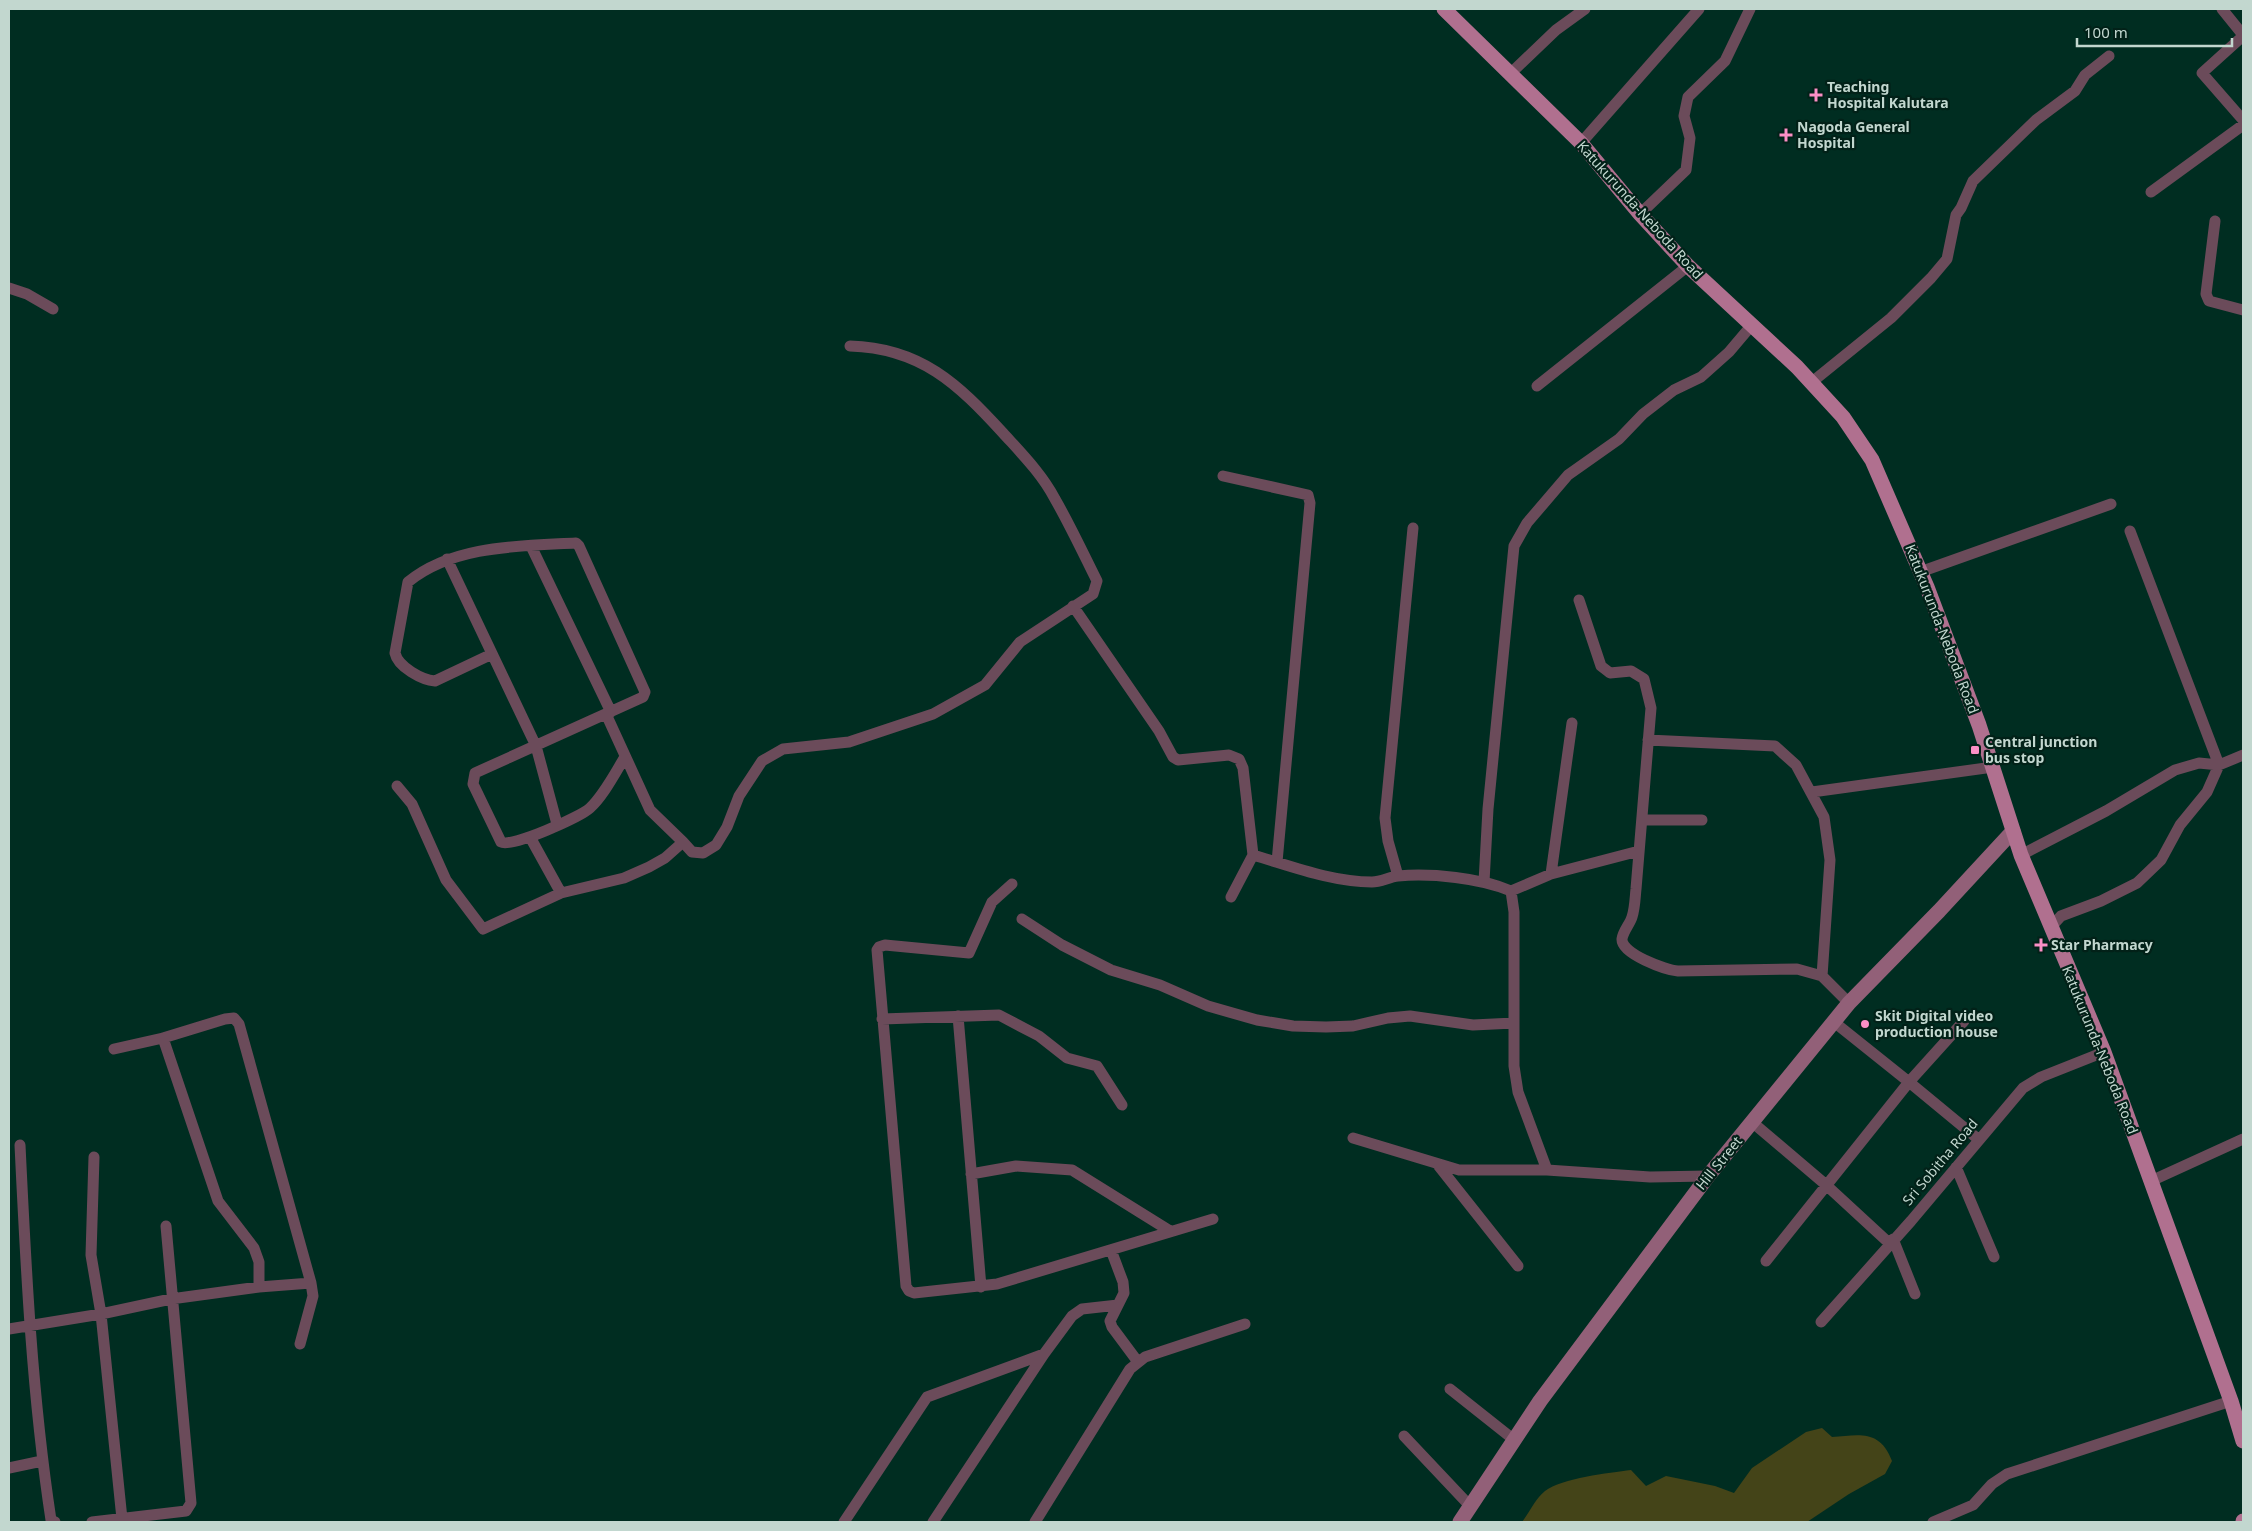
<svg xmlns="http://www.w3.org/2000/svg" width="2252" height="1531" font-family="'Noto Sans',sans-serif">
  <rect width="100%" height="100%" fill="#002d21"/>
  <path fill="#444418" d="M1822 1428 1832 1437C1859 1435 1880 1429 1892 1461L1885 1474 1849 1494 1807 1522H1522C1529 1513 1536 1498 1545 1491 1562 1478 1609 1473 1631 1470L1646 1486 1666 1476 1715 1486 1734 1493 1752 1468 1806 1432Z"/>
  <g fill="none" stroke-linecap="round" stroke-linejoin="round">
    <path stroke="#6b4b5a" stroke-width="11" d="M2222 9 2243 35
      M2243 36 2202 73 2243 120
      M1510 74 1556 30 1585 9
      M1581 143 1699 9
      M2151 192 2243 125
      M1640 214 1686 170 1690 138 1684 116 1688 97 1725 61 1750 9
      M2215 221 2206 294 2209 301 2243 310
      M9 288 27 294 53 309
      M1812 382 1891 318 1931 278 1947 259 1956 215 1961 208 1973 181 2036 120 2075 91 2085 75 2109 56
      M1537 386 1688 266
      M1223 476 1308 495 1310 503 1277 862
      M2130 531 2219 765 2243 755
      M531 546 611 712
      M447 559 536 746 557 824
      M1920 572 2111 504
      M1579 600 1601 666 1610 673 1631 671 1644 679 1651 708 1636 889C1635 898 1635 908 1632 917 1630 924 1623 931 1622 939 1621 954 1666 970 1678 971L1797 969 1822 976 1849 1003
      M1073 606 1159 731 1173 757 1178 760 1229 755 1239 759 1243 768 1253 855 1231 897
      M492 654 435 681C422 680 398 667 395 653L408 582C453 545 520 546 576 543L579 546 645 692 643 697 475 773 473 784 501 842C512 848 580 817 590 808 604 795 615 773 625 757
      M606 714 650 810 683 842
      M1648 740 1775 746 1796 765 1824 817 1830 860 1822 976
      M397 786 412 804 446 880 483 929 561 893 624 878 649 867 665 858 683 842 692 852 703 853 716 845 727 827 739 796 762 761 783 749 849 742 933 714 985 685 1020 642 1093 594 1097 581C1083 553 1070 525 1055 499 1042 474 1022 454 1003 433 958 384 921 348 850 346
      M1812 792 1993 767
      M1642 820H1702
      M530 837 561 893
      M1253 855C1291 866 1332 882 1372 882 1381 882 1389 877 1398 876 1431 873 1481 878 1511 891L1514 912V1066L1518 1092 1547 1170
      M2021 855 2106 811 2175 770 2199 763 2219 765 2207 792 2180 825 2161 860 2137 883 2101 901 2061 916 2051 927
      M1551 874 1572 723
      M1398 876 1388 841 1385 818 1413 528
      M1484 882 1488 809 1514 546 1527 523 1568 475 1619 439 1643 414 1674 390 1701 377 1729 352 1751 326
      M1012 884 992 902 969 953 885 945 879 947 877 950 906 1286 909 1291 914 1293 997 1284 1213 1219
      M1511 891 1551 874 1639 851
      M1022 919 1062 945 1111 970 1160 985 1208 1006 1257 1020 1293 1026 1326 1027 1353 1026 1388 1018 1410 1016 1473 1025 1514 1023
      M958 1016 981 1287
      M882 1019 999 1015 1039 1036 1067 1058 1097 1066 1122 1105
      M1964 1021 1909 1082 1978 1139
      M163 1038 218 1201 254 1248 259 1262V1287
      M114 1049 163 1038 225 1019 234 1018 239 1024 311 1283 313 1296 300 1344
      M1752 1122 1825 1184 1889 1243
      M1353 1138 1459 1170H1547L1650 1177 1708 1176
      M20 1145C26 1271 32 1395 51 1520L55 1522
      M94 1157 91 1255 101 1314 122 1519
      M1438 1165 1518 1266
      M1956 1167 1994 1257
      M971 1174 1016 1166 1072 1170 1170 1231
      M2151 1181 2243 1139
      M1893 1239 1915 1294
      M1111 1250 1123 1282 1124 1293 1110 1321 1112 1327 1138 1362
      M1766 1261 1909 1082 1834 1022
      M1821 1322 1911 1221 2023 1088 2041 1077 2104 1052
      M9 1329 101 1314 171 1299 259 1287 311 1283
      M1450 1389 1513 1439
      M1404 1436 1470 1506
      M9 1468 42 1461
      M92 1522 186 1511 191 1503 166 1226
      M844 1522 927 1397 1044 1354
      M933 1522 1044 1354 1072 1316 1082 1309 1118 1305
      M1035 1522 1130 1369 1145 1357 1245 1324
      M1933 1522 1973 1505 1992 1484 2007 1474 2231 1401"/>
    <path stroke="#926078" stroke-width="15" d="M1460 1522 1540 1401 1708 1176 1849 1003 1939 911 2013 831"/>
    <path stroke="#b0708f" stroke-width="15" d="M1444 9 1581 143 1640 214 1688 266 1797 367 1843 417 1872 460 1927 587 1979 725 2021 855 2104 1052 2231 1401 2243 1441
      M2243 1522V1521"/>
  </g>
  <g fill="#fb8fc5" stroke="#022118" stroke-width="2">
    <path d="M1813.5 87.5h5v5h5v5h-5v5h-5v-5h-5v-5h5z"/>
    <path d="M1783.5 127.5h5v5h5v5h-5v5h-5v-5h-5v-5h5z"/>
    <rect x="1970" y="745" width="10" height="10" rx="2.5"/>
    <path d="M2038.5 937.5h5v5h5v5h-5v5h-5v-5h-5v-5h5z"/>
    <circle cx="1865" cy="1024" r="5"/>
  </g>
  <g text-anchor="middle" stroke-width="4.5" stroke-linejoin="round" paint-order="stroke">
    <g font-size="14" font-weight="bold" fill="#c2d7cf" stroke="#022118" text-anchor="start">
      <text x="1827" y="92">Teaching<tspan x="1827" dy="16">Hospital Kalutara</tspan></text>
      <text x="1797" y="132">Nagoda General<tspan x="1797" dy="16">Hospital</tspan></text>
      <text x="1985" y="747">Central junction<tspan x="1985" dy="16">bus stop</tspan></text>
      <text x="2051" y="950">Star Pharmacy</text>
      <text x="1875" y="1021">Skit Digital video<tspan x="1875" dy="16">production house</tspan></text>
    </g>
    <g font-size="14" fill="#c2d7cf" stroke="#022118">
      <text transform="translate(1640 210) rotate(48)" y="5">Katukurunda-Neboda Road</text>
      <text transform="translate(1942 629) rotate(69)" y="5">Katukurunda-Neboda Road</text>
      <text transform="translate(2100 1050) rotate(68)" y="5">Katukurunda-Neboda Road</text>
      <text transform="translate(1940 1162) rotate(-50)" y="5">Sri Sobitha Road</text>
      <text transform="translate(1719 1163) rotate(-51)" y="5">Hill Street</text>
    </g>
  </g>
  <rect width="2252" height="1531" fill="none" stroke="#c2d7cf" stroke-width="20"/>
  <path d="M2077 38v8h155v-8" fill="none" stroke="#c2d7cf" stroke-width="2.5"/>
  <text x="2084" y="38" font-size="15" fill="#c2d7cf" stroke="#022118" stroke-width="4" paint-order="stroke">100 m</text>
</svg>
